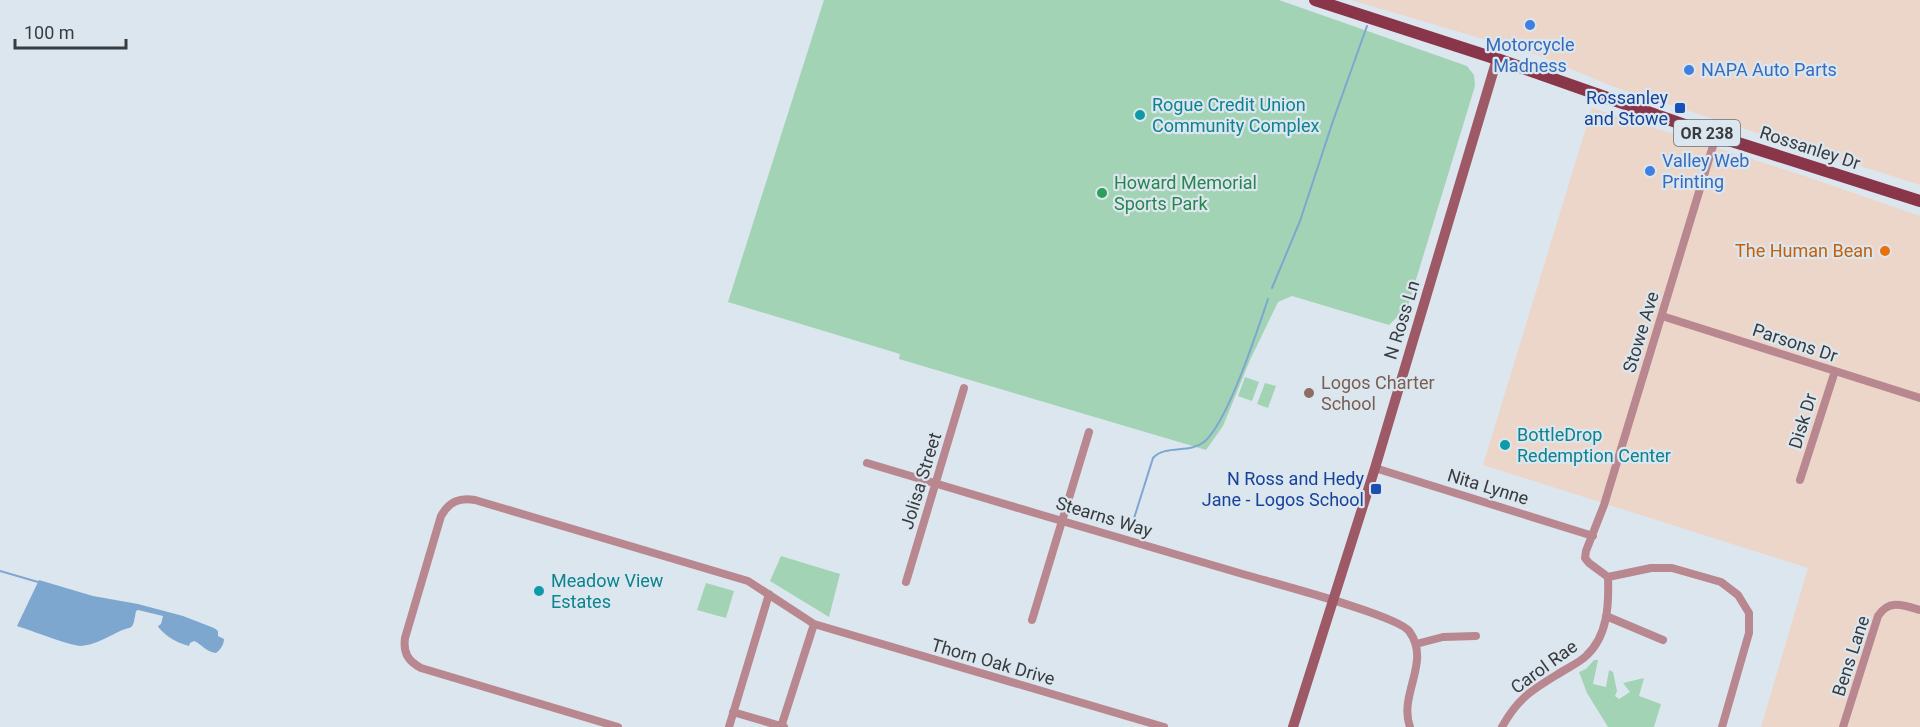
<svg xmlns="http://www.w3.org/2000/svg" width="1920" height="727" font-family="Roboto,sans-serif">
  <rect width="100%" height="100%" fill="#dce6ee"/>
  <path fill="#ecd6ca" d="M1351 0H1920V185L1614 87 1537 55Z
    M1592 108 1805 176 1920 216V727H1761L1808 568 1483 465Z"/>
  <path fill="#a3d3b5" d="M824 0H1279L1467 66 1474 75 1475 86 1408 306 1389 325 1292 296 1278 302 1250 360 1223 426 1206 450 899 359 900 354 728 302Z
    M1245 377 1259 382 1252 401 1238 396Z
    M1265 383 1276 386 1268 408 1257 404Z
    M781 556 840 574 829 617 770 581Z
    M706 583 734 591 726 618 697 610Z
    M1594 660H1598L1593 684 1606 687 1609 670 1613 672 1617 691 1615 696 1619 699 1630 692 1623 683 1644 678 1639 696 1661 704 1654 727H1608L1587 693 1579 672 1586 669Z"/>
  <path fill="#7ea7d0" d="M39 580 93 596 138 604 183 616 214 628 218 631V636L224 639C224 645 220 650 216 653 206 652 203 645 194 641L190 643 189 646C176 642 168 638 159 628L158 626 161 624 163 616 138 610 136 611C132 633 134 624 116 633 106 638 94 645 81 646 71 646 30 630 17 626Z"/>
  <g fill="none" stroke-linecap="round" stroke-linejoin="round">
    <path stroke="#7ea7d0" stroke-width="2" d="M1272 288 1300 221 1333 121 1367 26
      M1130 531 1153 458C1166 444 1189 454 1204 442 1228 422 1257 331 1268 299
      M0 571 38 582"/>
    <path stroke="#b8878f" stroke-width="8" d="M1662 316 1920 398
      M867 463C993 501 1120 538 1246 575 1273 583 1397 615 1409 631 1432 662 1398 694 1410 727
      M1375 468 1593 536
      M1800 480 1835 371
      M1608 577 1651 568H1672L1721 582 1738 595 1749 613V633L1722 727
      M906 582 964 388
      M1606 616 1663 640
      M1032 620 1089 432
      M1416 644 1443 637 1476 636
      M733 712 784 727
      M618 727 421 668C408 661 403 653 405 638L441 516C449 502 459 497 475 500L748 581 814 624 1164 727
      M729 727 769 594
      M781 727 814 624
      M1502 727C1519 696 1534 689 1563 671 1571 666 1580 662 1586 656 1608 636 1609 604 1608 577L1589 563 1585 558 1586 551 1604 505 1716 136
      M1843 727 1878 616C1889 599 1903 605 1920 610"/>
    <path stroke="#9e5966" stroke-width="10" d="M1293 727 1375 468 1497 59"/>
    <path stroke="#89364a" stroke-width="12" d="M1315 0 1497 59 1716 136 1920 201"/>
  </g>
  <g fill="#3f7fe0" stroke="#dce6ee" stroke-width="2">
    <circle cx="1530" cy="25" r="6"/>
    <circle cx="1689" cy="70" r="6"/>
    <circle cx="1650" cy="171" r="6"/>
  </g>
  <g fill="#1a4fb4" stroke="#dce6ee" stroke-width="2">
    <rect x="1674" y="102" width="12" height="12" rx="3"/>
    <rect x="1370" y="483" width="12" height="12" rx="3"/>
  </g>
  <g fill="#0f9aa8" stroke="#dce6ee" stroke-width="2">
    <circle cx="1140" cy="115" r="6"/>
    <circle cx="1505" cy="445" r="6"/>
    <circle cx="539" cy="591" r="6"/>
  </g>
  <circle fill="#2e9e5b" stroke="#dce6ee" stroke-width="2" cx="1102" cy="193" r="6"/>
  <circle fill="#e8710a" stroke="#dce6ee" stroke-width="2" cx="1885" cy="251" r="6"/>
  <circle fill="#8d6e63" stroke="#dce6ee" stroke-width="2" cx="1309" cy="393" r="6"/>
  <g text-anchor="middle" stroke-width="4.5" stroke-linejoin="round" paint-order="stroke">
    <rect fill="#dce6ee" stroke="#696f74" stroke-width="1.5" x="1674" y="120" width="66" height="26" rx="4.5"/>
    <g font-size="16" font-weight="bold" fill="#383c3f">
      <text x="1707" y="139">OR 238</text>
    </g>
    <g font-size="18" fill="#366cbe" stroke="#dce6ee" text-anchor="start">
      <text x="1530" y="51" text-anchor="middle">Motorcycle<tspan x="1530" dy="21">Madness</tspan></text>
      <text x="1701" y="76">NAPA Auto Parts</text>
      <text x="1662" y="167">Valley Web<tspan x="1662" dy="21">Printing</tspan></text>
    </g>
    <g font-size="18" fill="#164399" stroke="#dce6ee" text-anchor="end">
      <text x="1668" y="104">Rossanley<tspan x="1668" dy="21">and Stowe</tspan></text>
      <text x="1364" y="485">N Ross and Hedy<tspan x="1364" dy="21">Jane - Logos School</tspan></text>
    </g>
    <g font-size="18" fill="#0d838f" stroke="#dce6ee" text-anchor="start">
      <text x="1152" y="111">Rogue Credit Union<tspan x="1152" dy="21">Community Complex</tspan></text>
      <text x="1517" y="441">BottleDrop<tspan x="1517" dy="21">Redemption Center</tspan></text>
      <text x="551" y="587">Meadow View<tspan x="551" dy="21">Estates</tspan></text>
    </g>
    <g font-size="18" fill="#383c3f" stroke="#dce6ee">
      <text transform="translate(1810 148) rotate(18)" y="6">Rossanley Dr</text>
      <text transform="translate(1402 320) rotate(-73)" y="6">N Ross Ln</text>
      <text transform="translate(1641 332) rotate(-73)" y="6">Stowe Ave</text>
      <text transform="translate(1795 343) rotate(18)" y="6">Parsons Dr</text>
      <text transform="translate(1803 421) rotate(-73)" y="6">Disk Dr</text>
      <text transform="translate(921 481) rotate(-73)" y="6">Jolisa Street</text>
      <text transform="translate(1488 487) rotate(17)" y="6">Nita Lynne</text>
      <text transform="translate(1104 517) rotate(17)" y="6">Stearns Way</text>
      <text transform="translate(1851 656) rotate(-72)" y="6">Bens Lane</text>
      <text transform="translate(993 662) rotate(16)" y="6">Thorn Oak Drive</text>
      <text transform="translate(1544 667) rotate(-36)" y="6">Carol Rae</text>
    </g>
    <g font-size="18" fill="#27864d" stroke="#dce6ee" text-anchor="start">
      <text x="1114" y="189">Howard Memorial<tspan x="1114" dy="21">Sports Park</tspan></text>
    </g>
    <g font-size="18" fill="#c56008" stroke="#dce6ee" text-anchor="end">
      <text x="1873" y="257">The Human Bean</text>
    </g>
    <g font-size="18" fill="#785e54" stroke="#dce6ee" text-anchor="start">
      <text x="1321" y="389">Logos Charter<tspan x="1321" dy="21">School</tspan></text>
    </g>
  </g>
  <path d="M15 39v9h111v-9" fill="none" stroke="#383c3f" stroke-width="3"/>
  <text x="24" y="39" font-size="18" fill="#383c3f" stroke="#dce6ee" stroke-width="4.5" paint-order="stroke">100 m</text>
</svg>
